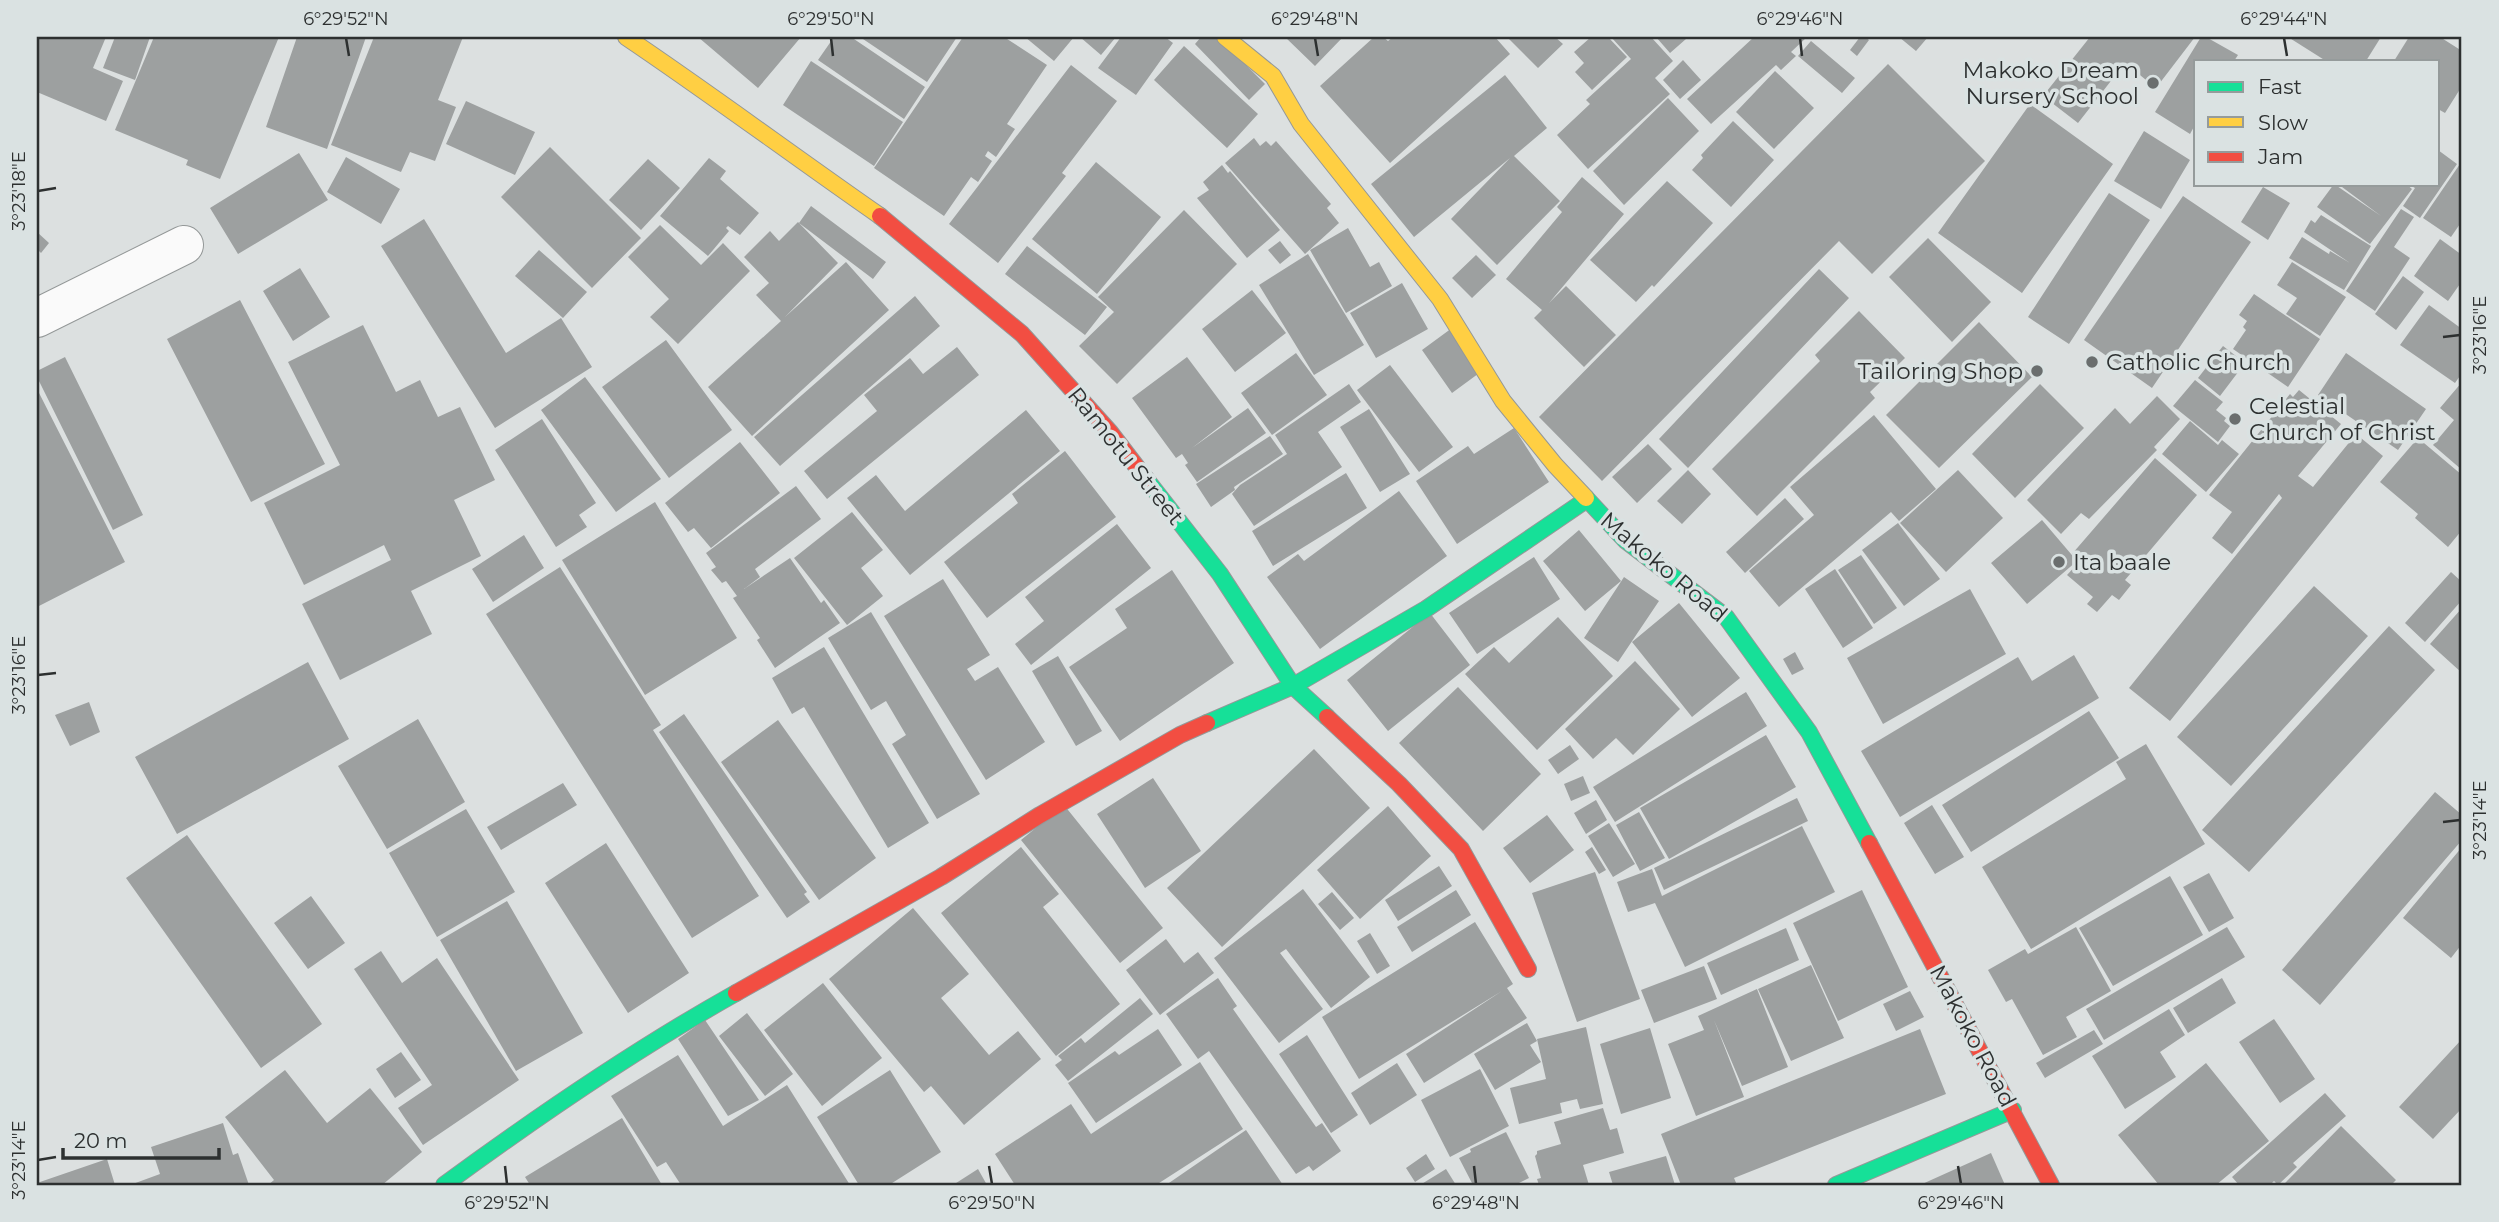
<svg xmlns="http://www.w3.org/2000/svg" width="2499" height="1222" font-family="Montserrat,sans-serif">
  <rect width="100%" height="100%" fill="#dce0e0"/>
  <path fill="#9da0a0" d="M37 37H106L93 68 123 81 106 121 37 92Z
    M115 37H150L135 80 103 68Z
    M154 37H279L220 179 186 165 188 160 115 130Z
    M297 37H366L327 149 266 127Z
    M374 37H463L438 100 456 107 435 161 410 152 401 172 331 145Z
    M698 37H801L758 88Z
    M834 37H851L925 87 904 119 818 60Z
    M860 37H957L927 82Z
    M963 37H1004L1047 65 1007 124 1015 129 996 157 988 151 985 156 992 161 978 182 971 177 944 216 874 168Z
    M1025 37H1074L1054 61Z
    M1080 37H1116L1101 55Z
    M1121 37H1165L1173 43 1136 95 1098 68Z
    M1201 37H1218L1265 84 1249 100 1195 44Z
    M1285 37H1343L1315 66Z
    M1374 37H1383L1388 41 1393 37H1495L1510 54 1390 163 1320 86Z
    M1507 37H1555L1563 44 1538 68Z
    M1591 37H1608L1627 57 1592 90 1575 72 1584 63 1574 52Z
    M1611 37H1651L1673 61 1655 78 1670 94 1588 169 1557 135 1590 104 1586 100 1631 59Z
    M1656 37H1684L1686 39 1670 53Z
    M1754 37H1807L1791 52 1796 56 1781 70 1776 65 1711 124 1687 99Z
    M1860 37H1865L1869 40 1857 56 1850 50Z
    M1899 37H1928L1916 51Z
    M2090 37H2195L2156 88 2125 63 2078 123 2043 96Z
    M2201 37H2206L2238 55 2234 61H2196V123L2190 134 2155 112Z
    M2288 37H2381L2366 61H2326Z
    M2409 37H2440L2462 51V86L2445 113 2438 109V61H2394Z
    M1811 41 1855 78 1842 93 1798 56Z
    M1184 46 1258 114 1227 148 1154 80Z
    M1683 60 1701 80 1680 99 1663 80Z
    M811 61 903 122 874 166 783 105Z
    M1888 64 1985 161 1872 274 1839 241 1602 481 1539 417Z
    M1071 65 1117 101 1062 173 1066 176 998 263 949 224Z
    M1775 71 1814 108 1774 149 1736 112Z
    M1505 75 1547 128 1514 156 1560 201 1497 265 1451 219 1510 158 1414 237 1371 184Z
    M1668 98 1699 131 1624 205 1593 171Z
    M466 101 535 132 515 175 446 144Z
    M2030 104 2113 164 2022 293 1938 233Z
    M1733 121 1774 160 1731 207 1692 170 1703 158 1701 155Z
    M2144 131 2190 160 2161 209 2114 181Z
    M1254 138 1260 146 1266 141 1271 146 1276 141 1331 204 1327 208 1339 223 1305 254 1225 163Z
    M550 147 641 238 592 288 501 197Z
    M2438 150 2457 164 2420 218 2403 206 2415 188 2408 184H2438Z
    M299 153 328 200 238 254 210 208Z
    M346 157 400 189 381 224 327 192Z
    M709 158 726 171 720 179 759 213 740 235 728 226 726 228 729 231 708 256 660 216Z
    M648 159 680 188 641 230 609 200Z
    M2462 161V221L2451 237 2423 218Z
    M1096 162 1161 217 1097 294 1032 239Z
    M1222 165 1228 173 1230 171 1280 230 1247 258 1197 198 1209 190 1203 182Z
    M1582 177 1624 214 1549 303 1566 286 1616 335 1584 367 1534 318 1542 310 1506 279 1562 212 1557 207Z
    M1667 181 1713 223 1654 287 1652 285 1636 302 1590 260Z
    M2334 184 2381 216 2338 184H2406L2412 189 2370 244 2317 207Z
    M2263 187 2290 203 2268 240 2241 222Z
    M2109 193 2150 220 2069 344 2028 317Z
    M2183 196 2251 242 2152 388 2084 340Z
    M811 206 886 262 873 279 799 223Z
    M2401 209 2414 217 2394 247 2410 258 2375 311 2346 291Z
    M1184 210 1237 264 1117 384 1079 346 1114 312 1098 297Z
    M2321 215 2371 246 2344 290 2289 258 2302 237 2329 254 2330 251 2350 263 2304 232 2311 220 2315 223Z
    M424 219 506 353 561 318 592 367 495 428 381 246Z
    M798 222 838 263 785 317 846 262 889 310 752 436 708 387 781 321 756 295 769 283 744 257 770 231 779 241Z
    M660 225 701 265 723 243 750 271 678 344 650 317 669 299 628 257Z
    M1348 228 1370 267 1379 262 1392 286 1346 313 1310 250Z
    M37 232 49 243 41 253 37 249Z
    M1928 238 1991 302 1952 342 1889 277Z
    M2440 239 2462 255V281L2448 301 2414 276Z
    M1280 241 1291 255 1280 264 1268 250Z
    M1027 246 1107 307 1085 335 1005 274Z
    M539 250 587 292 563 318 515 276Z
    M1308 254 1364 345 1314 375 1259 285Z
    M1476 255 1496 275 1472 298 1452 278Z
    M2292 262 2346 297 2320 336 2286 314 2297 298 2277 285Z
    M300 268 330 317 293 341 263 291Z
    M1819 269 1849 298 1688 468 1659 439Z
    M2403 276 2424 292 2396 330 2375 314Z
    M1402 283 1428 329 1376 358 1350 313Z
    M1252 290 1286 333 1235 372 1202 329Z
    M2254 294 2320 339 2288 387 2233 349 2246 330 2243 327 2247 321 2239 315Z
    M915 296 940 326 780 466 754 437Z
    M240 300 325 464 251 502 167 339Z
    M2429 305 2462 329V373L2455 383 2400 345Z
    M1859 311 1905 358 1870 392 1875 398 1757 516 1712 469 1820 361 1815 355Z
    M1979 322 2032 377 1939 468 1886 415Z
    M363 325 396 392 420 380 438 417 460 407 495 480 454 500 481 556 411 591 432 634 340 680 302 604 391 560 384 545 304 585 264 503 340 465 288 362Z
    M1452 328 1482 371 1452 393 1422 350Z
    M666 340 732 430 669 478 602 387Z
    M2223 346 2245 363 2220 396 2198 378Z
    M957 347 979 375 827 499 804 471 877 411 864 395 910 358 923 374Z
    M1296 353 1327 395 1272 435 1241 393Z
    M2346 353 2426 409 2398 450 2318 395Z
    M65 357 143 515 113 530 37 377V371Z
    M1187 357 1232 417 1192 448 1248 408 1266 433 1197 482 1185 465 1188 463 1182 454 1176 458 1132 398Z
    M1390 365 1453 447 1419 472 1357 390Z
    M585 377 661 479 616 512 541 410Z
    M2195 380 2223 402 2216 410 2226 418 2224 421 2230 426 2218 442 2173 406Z
    M2462 382V470L2433 445 2454 420 2440 408Z
    M1349 384 1361 402 1318 432 1342 467 1254 526 1232 494 1240 485 1287 454 1275 435Z
    M2040 384 2084 428 2015 498 1972 454Z
    M37 389 125 562 37 607Z
    M2299 390 2341 424 2298 476 2313 487 2356 434 2383 456 2170 721 2129 688 2282 498 2279 494 2232 554 2212 538 2232 512 2209 495 2290 394 2293 397Z
    M2157 396 2180 419 2154 447 2157 450 2089 519 2081 513 2061 534 2027 500 2115 408 2130 424Z
    M1369 409 1410 474 1380 492 1340 427Z
    M1026 410 1060 451 910 575 847 498 876 475 905 511Z
    M1874 415 1936 489 1899 521 1891 512 1779 607 1749 571 1814 515 1790 487Z
    M542 419 596 503 579 515 587 527 556 547 495 450Z
    M2190 421 2218 445 2222 440 2239 454 2206 492 2162 454Z
    M1514 428 1549 482 1457 544 1416 481 1468 446 1474 454Z
    M1270 436 1283 454 1234 487 1235 490 1211 507 1196 484Z
    M2418 438 2462 475V530L2448 547 2415 518 2418 514 2380 482Z
    M740 442 780 493 711 548 694 528 688 532 665 503Z
    M1648 444 1672 469 1637 503 1612 477Z
    M1065 451 1116 517 987 618 944 562 1018 503 1012 494Z
    M2155 458 2197 495 2125 580 2131 585 2119 600 2112 595 2097 612 2087 604 2093 597 2067 575 2080 561 2072 554Z
    M1688 470 1711 494 1682 524 1657 501Z
    M1958 470 2003 518 1946 572 1900 523Z
    M1346 473 1367 508 1273 566 1252 531Z
    M796 486 821 519 755 569 760 577 744 589 790 558 821 603 824 600 840 623 775 668 757 640 760 638 733 598 737 596 726 581 722 583 711 570 716 567 706 553Z
    M1399 491 1447 556 1320 649 1267 577 1298 554 1304 561Z
    M1785 498 1804 519 1745 573 1726 552Z
    M655 502 737 638 645 695 562 560Z
    M852 512 883 550 861 568 883 596 847 625 794 558Z
    M2042 520 2077 561 2027 604 1991 563Z
    M1898 523 1940 579 1904 606 1862 550Z
    M1117 524 1151 568 1031 665 1015 644 1044 621 1025 597Z
    M1579 530 1621 581 1585 611 1543 561Z
    M524 535 544 568 493 602 472 569Z
    M1861 555 1897 608 1874 624 1838 570Z
    M1534 557 1560 599 1477 654 1449 613Z
    M560 567 661 725 653 730 759 896 692 938 486 614Z
    M1835 569 1873 628 1843 648 1805 589Z
    M1172 570 1234 663 1120 741 1069 667 1127 628 1115 609Z
    M2451 572 2462 582V600L2425 642 2405 623Z
    M1624 577 1659 601 1618 662 1584 638Z
    M943 579 990 655 967 669 975 681 998 667 1045 742 986 780 884 616Z
    M2314 586 2368 636 2231 786 2177 737Z
    M1970 589 2006 654 1883 724 1847 658Z
    M1679 603 1740 678 1692 717 1632 642Z
    M2462 608V673L2430 644Z
    M871 612 980 794 937 819 892 744 906 735 886 701 871 710 828 638Z
    M1430 613 1470 665 1388 731 1347 680Z
    M1558 617 1613 676 1537 750 1465 674 1494 647 1509 663Z
    M2389 626 2435 670 2249 872 2202 830Z
    M824 647 929 823 888 848 804 707 792 714 772 678Z
    M1795 652 1804 669 1792 675 1783 659Z
    M2074 655 2099 698 1900 817 1861 751 2018 657 2032 681Z
    M1058 656 1102 731 1076 746 1032 671Z
    M1635 661 1680 709 1633 755 1616 738 1593 759 1565 729Z
    M308 662 349 739 177 834 135 757Z
    M1458 687 1541 774 1483 831 1399 743Z
    M1746 692 1767 726 1615 822 1593 787Z
    M89 702 100 732 70 746 55 715Z
    M2089 711 2119 758 1971 852 1942 805Z
    M684 714 807 892 804 894 810 902 787 918 659 732Z
    M418 719 465 802 387 849 338 766Z
    M778 720 876 858 819 900 721 762Z
    M1766 735 1796 787 1669 859 1640 808Z
    M2146 744 2205 844 2031 949 1982 867 2126 779 2116 762Z
    M1570 745 1579 759 1558 774 1548 760Z
    M1314 749 1370 808 1222 947 1167 888Z
    M1583 776 1590 793 1571 801 1564 784Z
    M1153 778 1201 851 1145 888 1097 814Z
    M563 783 577 805 501 850 487 827Z
    M2435 792 2462 815V840L2320 1005 2282 970Z
    M1797 798 1808 821 1664 890 1654 868Z
    M1596 800 1607 820 1586 834 1574 813Z
    M1064 805 1163 928 1120 963 1021 840Z
    M1932 805 1964 857 1935 874 1904 823Z
    M1388 806 1431 856 1360 919 1317 870Z
    M466 809 515 892 437 937 389 853Z
    M1639 812 1665 858 1640 871 1616 825Z
    M1547 815 1574 850 1530 883 1503 848Z
    M1609 823 1635 864 1613 877 1588 836Z
    M1802 826 1835 892 1685 967 1655 903 1628 912 1617 882 1652 869 1662 896Z
    M187 835 322 1024 261 1068 126 878Z
    M606 843 689 973 628 1013 545 883Z
    M1021 847 1059 894 1043 907 1120 1004 1056 1056 941 913Z
    M1592 847 1606 870 1599 874 1585 852Z
    M2462 847V944L2451 958 2403 918Z
    M1439 866 1452 886 1398 921 1385 900Z
    M1595 872 1640 999 1577 1022 1532 893Z
    M2209 873 2234 918 2209 932 2183 887Z
    M2170 876 2203 935 2113 986 2079 928Z
    M1303 889 1370 977 1331 1008 1286 949 1280 953 1323 1009 1279 1043 1214 958Z
    M1456 890 1471 915 1412 952 1397 927Z
    M1862 890 1908 987 1838 1021 1793 923Z
    M1332 892 1354 918 1340 930 1318 904Z
    M311 896 345 943 308 969 274 923Z
    M507 901 583 1033 516 1071 440 940Z
    M913 908 969 974 941 998 989 1055 1018 1031 1041 1059 964 1125 931 1086 924 1092 829 979Z
    M1475 922 1513 984 1507 988 1527 1018 1424 1083 1406 1054 1502 991 1359 1079 1322 1017Z
    M2076 927 2111 991 2066 1017 2077 1037 2043 1055 2012 999 2006 1002 1988 970 2025 949 2028 954Z
    M2227 927 2245 957 2104 1040 2086 1009Z
    M1786 928 1799 960 1721 995 1707 963Z
    M1370 933 1390 966 1377 974 1357 941Z
    M1166 939 1184 963 1198 952 1214 973 1160 1015 1126 970Z
    M381 951 402 983 437 958 519 1080 423 1145 398 1108 432 1085 354 969Z
    M1811 965 1844 1038 1791 1061 1758 989Z
    M1704 966 1717 999 1654 1023 1641 990Z
    M1218 978 1237 1006 1233 1009 1316 1127 1322 1123 1341 1151 1313 1171 1309 1166 1296 1174 1209 1051 1198 1059 1166 1014Z
    M2222 978 2236 1003 2188 1033 2173 1008Z
    M823 983 882 1058 822 1106 764 1030Z
    M1757 989 1788 1067 1742 1086 1714 1020 1744 1097 1696 1116 1668 1044 1704 1030 1698 1016Z
    M1910 991 1924 1017 1896 1031 1883 1004Z
    M1140 998 1153 1014 1068 1081 1055 1065 1062 1060 1058 1056 1081 1038 1085 1043Z
    M2169 1009 2185 1035 2160 1052 2176 1077 2125 1109 2092 1056Z
    M747 1013 793 1074 765 1096 719 1036Z
    M2274 1019 2315 1079 2280 1103 2239 1042Z
    M705 1020 759 1100 728 1116 678 1039Z
    M1527 1023 1537 1041 1530 1045 1541 1062 1495 1090 1474 1054Z
    M1586 1027 1603 1104 1580 1109 1577 1099 1560 1103 1562 1113 1519 1124 1510 1088 1546 1079 1537 1039Z
    M1650 1028 1671 1098 1621 1114 1600 1044Z
    M1158 1029 1182 1065 1096 1123 1068 1083 1115 1051 1119 1055Z
    M1920 1029 1946 1094 1734 1178 1737 1185H1681L1661 1134Z
    M2094 1030 2103 1044 2045 1078 2036 1063Z
    M1307 1035 1358 1115 1331 1133 1279 1054Z
    M2462 1039V1108L2433 1139 2399 1107Z
    M401 1052 421 1080 395 1098 376 1069Z
    M678 1055 723 1126 787 1085 850 1185H681L666 1162 657 1167 611 1096Z
    M1200 1062 1243 1129 1156 1185H1015L995 1154 1071 1104 1091 1134Z
    M1397 1063 1417 1095 1370 1125 1351 1093Z
    M2206 1063 2269 1141 2216 1185H2159L2118 1135Z
    M1480 1069 1509 1126 1450 1157 1421 1100Z
    M285 1070 327 1123 370 1088 422 1152 382 1185H268L274 1180 225 1117Z
    M890 1070 941 1152 889 1185H859L817 1117Z
    M2325 1093 2346 1116 2293 1163 2297 1167 2278 1185 2274 1181 2270 1185H2239L2232 1177Z
    M1603 1108 1610 1130 1617 1128 1624 1153 1583 1165 1589 1185H1539L1537 1179 1541 1178 1535 1156 1537 1154V1151L1561 1144 1554 1122Z
    M622 1118 662 1185H530L525 1177Z
    M223 1123 233 1155 238 1153 249 1185H130L160 1174 151 1147Z
    M2341 1126 2396 1180 2391 1185H2283Z
    M1246 1130 1283 1185H1166Z
    M1506 1132 1529 1178 1515 1185H1473L1459 1158 1471 1152 1470 1149Z
    M1991 1153 2005 1185H1920Z
    M1426 1154 1435 1169 1415 1182 1406 1168Z
    M1666 1156 1675 1185H1613L1609 1172Z
    M107 1159 115 1185H37V1183Z
    M978 1169 987 1185H953Z
    M1446 1169 1456 1185H1420Z"/>
  <g fill="none" stroke-linecap="round" stroke-linejoin="round">
    <defs>
      <path id="street" d="M37 318 184 245"/>
      <path id="fast" d="M1146 479 1220 574 1293 686 1327 717
        M1586 498 1625 540 1726 617 1809 732 1869 843
        M1207 723 1293 686 1426 609 1586 500
        M444 1185C538 1116 634 1050 736 993
        M1836 1185 2013 1110"/>
      <path id="slow" d="M626 37C712 95 795 157 880 216
        M1225 37 1273 76 1301 124 1440 299 1503 401 1555 465 1586 498"/>
      <path id="jam" d="M880 216 1022 334 1110 432 1146 479
        M1327 717 1399 784 1461 849 1528 969
        M1869 843 2051 1185
        M736 993 941 877 1040 815 1180 735 1207 723"/>
    </defs>
    <use href="#street" stroke="#949898" stroke-width="40"/>
    <use href="#fast" stroke="#949898" stroke-width="18"/>
    <use href="#slow" stroke="#949898" stroke-width="18"/>
    <use href="#jam" stroke="#949898" stroke-width="18"/>
    <use href="#street" stroke="#fafafa" stroke-width="38"/>
    <use href="#fast" stroke="#16e098" stroke-width="16"/>
    <use href="#slow" stroke="#ffcf43" stroke-width="16"/>
    <use href="#jam" stroke="#f24e42" stroke-width="16"/>
  </g>
  <path fill="none" stroke="#2d3030" stroke-width="2.5" d="M346 38 349 56M831 38 833 56M1315 38 1318 56M1800 38 1802 56M2284 38 2287 56M38 191 56 188M2443 337 2460 335M38 675 56 673M2443 822 2460 820M38 1160 56 1157M505 1166 507 1184M989 1166 992 1184M1474 1166 1476 1184M1958 1166 1961 1184"/>
  <g fill="#6a6e6e" stroke="#dae2e2" stroke-width="2.5">
    <circle cx="2153" cy="83" r="7"/>
    <circle cx="2092" cy="362" r="7"/>
    <circle cx="2037" cy="371" r="7"/>
    <circle cx="2235" cy="419" r="7"/>
    <circle cx="2059" cy="562" r="7"/>
  </g>
  <g text-anchor="middle" stroke-width="7" stroke-linejoin="round" paint-order="stroke">
    <g font-size="23" fill="#2d3030" stroke="#dae2e2" text-anchor="start">
      <text x="2139" y="78" text-anchor="end">Makoko Dream<tspan x="2139" dy="26">Nursery School</tspan></text>
      <text x="2106" y="370">Catholic Church</text>
      <text x="2023" y="379" text-anchor="end">Tailoring Shop</text>
      <text x="2249" y="414">Celestial<tspan x="2249" dy="26">Church of Christ</tspan></text>
      <text x="2073" y="570">Ita baale</text>
    </g>
    <g font-size="23" fill="#2d3030" stroke="#dae2e2">
      <text transform="translate(1126 456) rotate(51)" y="8">Ramotu Street</text>
      <text transform="translate(1664 567) rotate(40)" y="8">Makoko Road</text>
      <text transform="translate(1973 1036) rotate(62)" y="8">Makoko Road</text>
    </g>
  </g>
  <rect width="2499" height="1222" fill="none" stroke="#dae2e2" stroke-width="77"/>
  <rect x="2194" y="60" width="245" height="126" fill="#dae2e2" stroke="#959b9b" stroke-width="2"/>
  <rect x="2208" y="82" width="35" height="10" fill="#16e098" stroke="#959b9b" stroke-width="2"/>
  <text x="2258" y="94" font-size="21" fill="#2d3030">Fast</text>
  <rect x="2208" y="117" width="35" height="10" fill="#ffcf43" stroke="#959b9b" stroke-width="2"/>
  <text x="2258" y="130" font-size="21" fill="#2d3030">Slow</text>
  <rect x="2208" y="152" width="35" height="10" fill="#f24e42" stroke="#959b9b" stroke-width="2"/>
  <text x="2258" y="164" font-size="21" fill="#2d3030">Jam</text>
  <path d="M63 1148v10h156v-10" fill="none" stroke="#2d3030" stroke-width="3.5"/>
  <text x="74" y="1148" font-size="21" fill="#2d3030" stroke="#dae2e2" stroke-width="5" paint-order="stroke">20 m</text>
  <rect x="38" y="38" width="2422" height="1146" fill="none" stroke="#2d3030" stroke-width="2.5"/>
  <g font-size="18" text-anchor="middle" fill="#2d3030">
    <text x="346" y="25">6°29'52"N</text>
    <text x="831" y="25">6°29'50"N</text>
    <text x="1315" y="25">6°29'48"N</text>
    <text x="1800" y="25">6°29'46"N</text>
    <text x="2284" y="25">6°29'44"N</text>
    <text transform="translate(19 191) rotate(-90)" y="6">3°23'18"E</text>
    <text transform="translate(2480 335) rotate(-90)" y="6">3°23'16"E</text>
    <text transform="translate(19 675) rotate(-90)" y="6">3°23'16"E</text>
    <text transform="translate(2480 820) rotate(-90)" y="6">3°23'14"E</text>
    <text transform="translate(19 1160) rotate(-90)" y="6">3°23'14"E</text>
    <text x="507" y="1209">6°29'52"N</text>
    <text x="992" y="1209">6°29'50"N</text>
    <text x="1476" y="1209">6°29'48"N</text>
    <text x="1961" y="1209">6°29'46"N</text>
  </g>
</svg>
